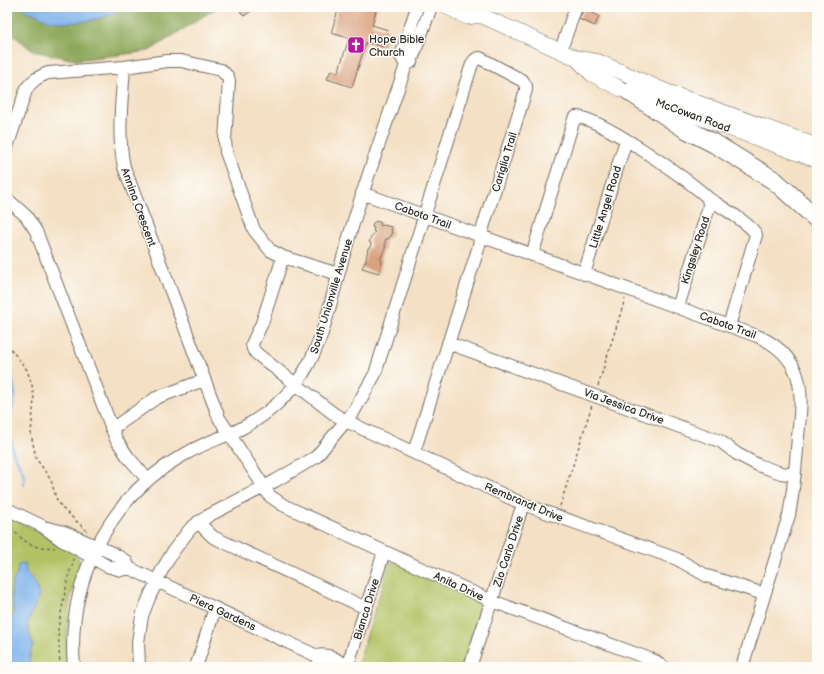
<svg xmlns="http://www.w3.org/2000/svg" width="824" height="674" font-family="'Balsamiq Sans',sans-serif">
  <rect width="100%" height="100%" fill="#fdfcf7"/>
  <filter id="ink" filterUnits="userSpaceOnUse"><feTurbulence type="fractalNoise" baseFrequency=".025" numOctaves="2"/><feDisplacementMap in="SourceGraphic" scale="8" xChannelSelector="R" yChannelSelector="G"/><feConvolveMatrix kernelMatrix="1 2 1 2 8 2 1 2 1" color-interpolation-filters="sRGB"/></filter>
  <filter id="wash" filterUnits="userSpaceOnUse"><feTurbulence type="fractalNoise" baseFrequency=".012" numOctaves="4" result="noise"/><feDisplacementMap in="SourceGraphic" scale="16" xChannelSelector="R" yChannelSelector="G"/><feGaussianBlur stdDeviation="0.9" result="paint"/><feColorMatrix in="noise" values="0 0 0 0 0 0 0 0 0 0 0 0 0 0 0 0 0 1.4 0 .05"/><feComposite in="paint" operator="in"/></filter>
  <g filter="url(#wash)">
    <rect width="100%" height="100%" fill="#f4e0c4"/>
    <path fill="#b2c265" stroke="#6e7648" d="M7 517C20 522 74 546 78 558 82 566 77 576 74 585 66 612 66 639 67 667H7Z
      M390 562H395L481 603 461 667H357Z"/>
    <path fill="#8da85a" stroke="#5c6a42" d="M11 7H218L149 51 126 54 75 60 33 51 13 35 7 36V11Z"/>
    <path fill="#7db2eb" stroke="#546e8b" d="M22 7H127C104 20 68 28 43 18 40 17 38 15 35 14 30 11 27 12 22 7Z
      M152 7H185C176 12 162 10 152 7Z
      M22 564H25L26 572 36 585 39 597 27 624 33 645 30 654 29 667H7C7 655 5 642 7 630 8 625 13 621 13 616 14 605 9 596 12 585 13 577 19 573 18 565Z"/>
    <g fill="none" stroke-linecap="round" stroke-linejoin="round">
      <path stroke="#7db2eb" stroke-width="2.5" d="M7 367 11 370 15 397 10 417 9 432 13 452 24 475V485"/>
    </g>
    <g id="blocks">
      <path fill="#d9a17e" d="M237 7H257L244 16Z
        M339 7H377L372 25 388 30 383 47 366 42 352 87 327 79 331 70 338 73 349 38 331 33Z
        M584 9 599 16 595 26 579 19Z
        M376 221 381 223 380 225 382 226 383 225 392 227 391 230 392 231 391 236 388 239H386L385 241V246H386L380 260 382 261 379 273 362 268 366 260 368 248H370L371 243 369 242 371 237 375 232 373 231 374 228 372 227 373 223Z"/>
    </g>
  </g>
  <g filter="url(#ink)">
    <use href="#blocks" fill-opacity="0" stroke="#716a61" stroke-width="1"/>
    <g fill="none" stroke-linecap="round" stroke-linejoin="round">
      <defs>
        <path id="minor" d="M560 52 576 7
          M406 65 401 56 417 7
          M124 67C122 100 117 134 124 167L219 418 270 496 283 505 492 601 650 659 657 662 663 667
          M7 147 26 90C31 81 38 77 48 73L124 67 167 61H181L221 70 228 77 229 81 225 140 226 152 254 230 270 250 283 257 338 274
          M362 193 757 336C774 343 787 354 795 370 804 390 800 415 798 437 796 463 794 489 789 515L742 667
          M708 198C718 205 753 225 756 235L729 326
          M7 199 26 216 36 231 116 439 128 457 148 480
          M532 255 574 119 576 117C596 115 691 181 708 198L709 205 708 210 678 307
          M283 257 262 323 252 344 253 349 257 354 334 414 346 421 523 504 677 559 707 576 764 594
          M584 274 626 140
          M448 343 689 430 720 441 737 454 758 465 781 473 795 475
          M111 428 119 424 156 398 204 380
          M7 509 42 526 60 539 107 566 121 570 129 568 317 656 321 664 328 667
          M198 522 213 537 366 608
          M48 528 64 532 114 554 126 561 129 568
          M317 656C329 653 337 659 346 667
          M74 667C66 579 111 493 189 452 206 442 225 437 242 428 266 416 290 395 304 372 320 346 327 317 335 287 340 267 346 247 352 227 368 173 388 119 406 65L411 62 431 7
          M139 667 138 642 142 616 149 598 162 570 174 550 187 533 191 528 208 516 275 481 316 457 354 411 375 374 470 70C472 64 473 59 480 58L523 81 526 86V90L484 224 478 249 414 452
          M196 667 215 608
          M347 667 384 552
          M470 667 523 504"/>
        <path id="major" d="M448 7 467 17 480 15 576 58 599 62 665 91 817 146
          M576 58 592 74 621 89 817 160"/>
        <path id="highway" d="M630 92 684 128 715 144 775 181 817 219"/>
      </defs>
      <use href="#minor" stroke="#716a61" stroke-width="14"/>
      <use href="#major" stroke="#716a61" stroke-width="16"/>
      <use href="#highway" stroke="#716a61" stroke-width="20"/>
      <path stroke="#716a61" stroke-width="1.5" stroke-dasharray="3 3" stroke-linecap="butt" d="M7 344 27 370 32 385 34 399 31 434 36 458 51 480 56 498 62 508 87 531
        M598 386 625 299
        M560 506 592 405
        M7 524C15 532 24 543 35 546 41 548 49 547 55 548
        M60 667 58 628 69 573 74 562 72 557"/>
      <use href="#minor" stroke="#fff" stroke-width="12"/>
      <use href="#major" stroke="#fff" stroke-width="15"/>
      <use href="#highway" stroke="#fff" stroke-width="18"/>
    </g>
  </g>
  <defs>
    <symbol id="church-square" viewBox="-11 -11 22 22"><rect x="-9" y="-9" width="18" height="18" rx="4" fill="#b5179e" stroke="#fdfcf7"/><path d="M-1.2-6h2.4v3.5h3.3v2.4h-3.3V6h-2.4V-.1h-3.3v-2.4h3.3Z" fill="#fff"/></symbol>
  </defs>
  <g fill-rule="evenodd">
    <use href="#church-square" x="346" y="35" width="20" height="20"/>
  </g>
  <g text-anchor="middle" stroke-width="3" stroke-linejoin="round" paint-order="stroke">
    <g font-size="11" fill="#2b2b2b" stroke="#fdfcf7" text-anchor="start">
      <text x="369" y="43">Hope Bible<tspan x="369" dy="13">Church</tspan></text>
    </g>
    <g font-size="11" fill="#2b2b2b" stroke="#fdfcf7">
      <text transform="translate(693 115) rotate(20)" y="4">McCowan Road</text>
      <text transform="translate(504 162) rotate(-73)" y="4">Cariglia Trail</text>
      <text transform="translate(139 207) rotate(70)" y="4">Annina Crescent</text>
      <text transform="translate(605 207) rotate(-73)" y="4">Little Angel Road</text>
      <text transform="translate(423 215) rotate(20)" y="4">Caboto Trail</text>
      <text transform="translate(695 250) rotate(-72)" y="4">Kingsley Road</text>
      <text transform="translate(331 296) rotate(-73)" y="4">South Unionville Avenue</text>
      <text transform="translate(728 325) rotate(20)" y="4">Caboto Trail</text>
      <text transform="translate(624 406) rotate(20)" y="4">Via Jessica Drive</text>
      <text transform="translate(524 502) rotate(23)" y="4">Rembrandt Drive</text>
      <text transform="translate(508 551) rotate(-72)" y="4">Zio Carlo Drive</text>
      <text transform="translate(459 586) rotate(25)" y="4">Anita Drive</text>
      <text transform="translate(366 609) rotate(-73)" y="4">Bianca Drive</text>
      <text transform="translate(223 612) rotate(25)" y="4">Piera Gardens</text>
    </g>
  </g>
  <rect width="824" height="674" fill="none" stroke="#fdfcf7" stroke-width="24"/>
</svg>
